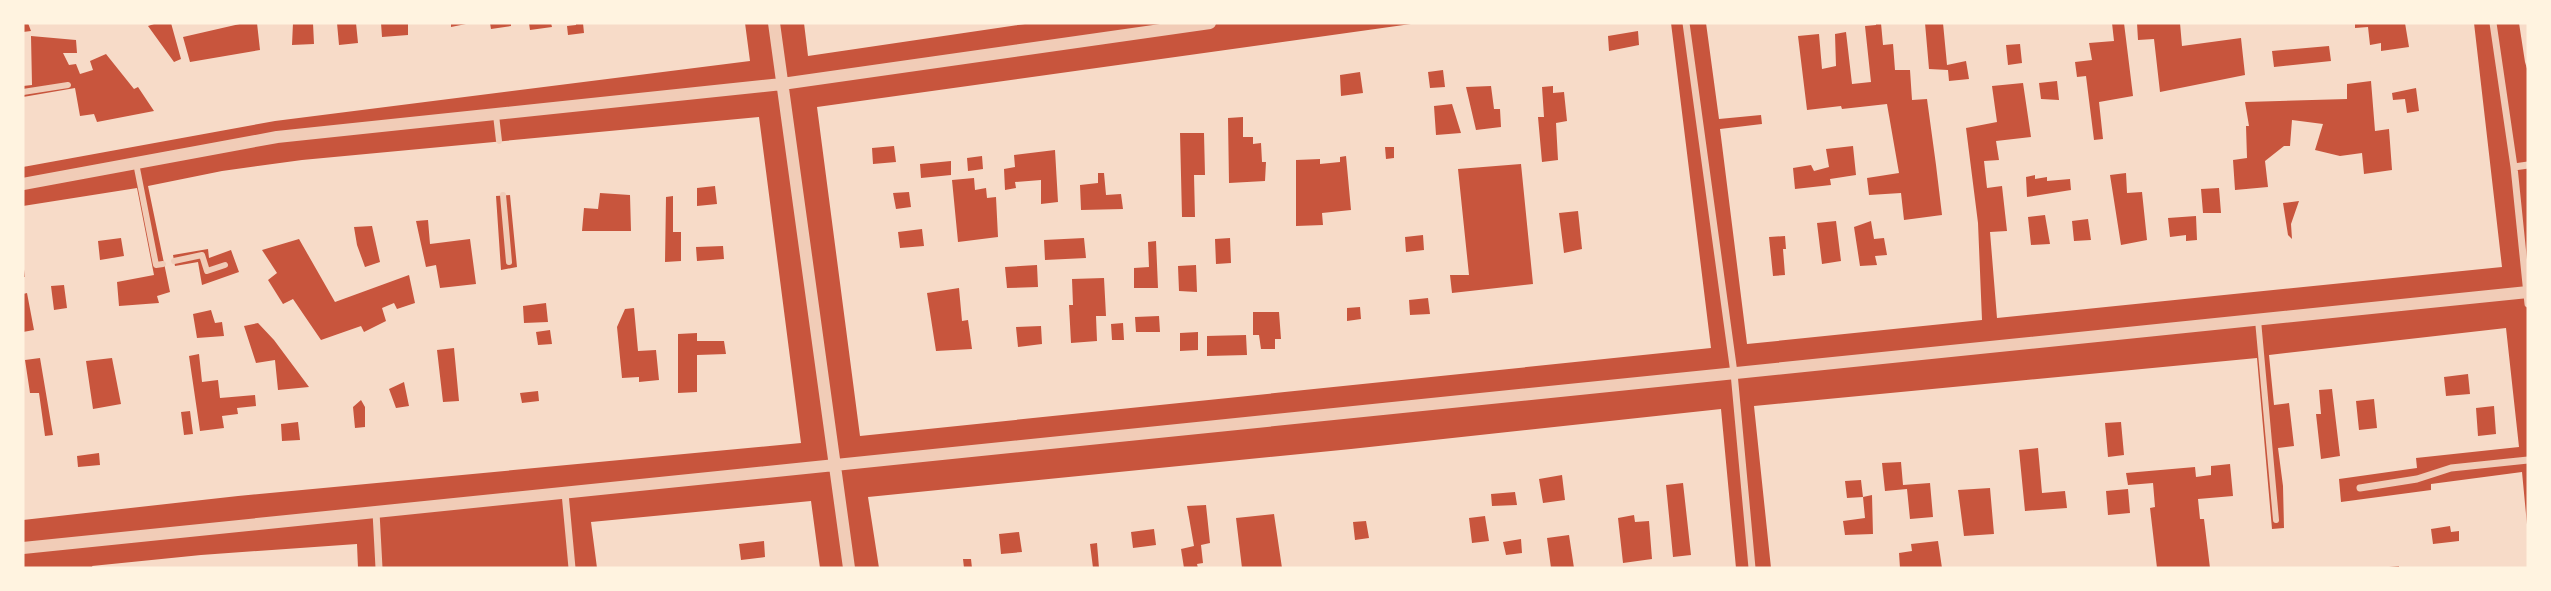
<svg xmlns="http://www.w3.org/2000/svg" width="2551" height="591" font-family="'Roboto Condensed',sans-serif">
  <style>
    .building { fill: #f7dbc8; fill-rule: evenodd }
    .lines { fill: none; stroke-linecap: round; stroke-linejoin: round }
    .pedestrian { stroke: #f1ccb7; stroke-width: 6 }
    .minor { stroke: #f1ccb7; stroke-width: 7 }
    .tertiary { stroke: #f1ccb7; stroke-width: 12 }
  </style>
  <rect width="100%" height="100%" fill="#c8553d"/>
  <path class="building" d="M28,23H157L148,26L174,62L181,59L171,23H244L183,37L190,62L260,50L257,23H293L292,45L314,44L313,23H337L339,45L358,43L356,23H381L382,37L408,35V23H451V27L471,23H490L491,29L511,26V23H529L530,30L552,27L551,23H576V25L567,26L568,35L584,33L583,23H745L750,61L275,121L23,167V97L75,88L80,116L94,114L97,122L154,111L138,87L134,89L106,54L90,61L93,70L80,74L76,64L69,65L63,53H77L76,40L31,36L32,85L23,86V32L31,31Z
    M804,23H1025V24L808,56Z
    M1418,23H1671L1711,348L860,436L817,107ZM1638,31L1639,45L1609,51L1608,36ZM1443,70L1445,87L1430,88L1428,72ZM1360,72L1363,93L1341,96L1340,75ZM1491,86L1494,109H1500L1501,127L1476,130L1466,87ZM1553,86V93L1564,92L1567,121L1556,123L1558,160L1542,162L1538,117H1544L1542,87ZM1452,104L1461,133L1436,135L1434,106ZM1243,117V137H1253V144L1261,143L1262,162H1266L1265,181L1229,183L1228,118ZM1180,133H1204L1205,175H1194L1195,217H1182ZM894,146L896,162L873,164L872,148ZM1385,147H1394V158L1386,159ZM1055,150L1058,202L1041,204V180L1015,182L1016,188L1005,190L1004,169L1015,167L1014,155ZM982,156L983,169L968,171L967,158ZM1346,156L1351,210L1322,213L1323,225L1296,226V160L1320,159V164L1340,162V157ZM951,161V175L921,178L920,164ZM1521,164L1533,284L1452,293L1450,275H1469L1458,169ZM1098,173H1104L1106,195L1121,194L1123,209L1081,210L1080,185L1098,183ZM974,178L975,190L986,188L987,198L996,197L998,237L958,242L952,180ZM909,192L911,207L896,209L893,193ZM1578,211L1582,249L1564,253L1559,213ZM922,229L924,246L900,248L898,232ZM1423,235L1424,250L1406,252L1405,237ZM1084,238L1086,258L1045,260L1044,240ZM1230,238L1231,263L1216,264L1215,239ZM1156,241L1158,288H1134V268L1149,267L1148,242ZM1037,265L1038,287L1007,288L1005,267ZM1196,265L1197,292L1179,291L1178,266ZM1104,278L1106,316H1096L1097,341L1071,343L1069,305H1073L1072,279ZM959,288L962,321L968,320L972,349L936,351L927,293ZM1428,298L1430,314L1410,315L1409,300ZM1360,307L1361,319L1347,321V308ZM1253,312H1279L1281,339H1275V349H1261L1259,335H1253ZM1159,316L1160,332H1136L1135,317ZM1123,323L1124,340H1112L1111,324ZM1041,326L1042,344L1018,347L1016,327ZM1198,332V350L1180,351V333ZM1246,335L1247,355L1207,356V336Z
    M1706,23H1876V25L1865,26L1871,82L1852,84L1846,32L1835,34L1836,66L1822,69L1819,34L1798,36L1807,110L1841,106L1842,109L1887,104L1899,173L1867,178L1869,195L1901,193L1904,220L1942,215L1936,165L1927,99L1912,100L1910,70H1895L1893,44L1883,45L1881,23H1925L1929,69L1948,70L1949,81L1969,79L1966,61L1947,65L1943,23H2112L2114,41L2089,43L2092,60L2075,62L2077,77L2086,76L2094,140L2103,139L2099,102L2133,96L2124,23H2137L2138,40L2154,39L2160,92L2245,75L2241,38L2182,46L2180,23H2355V28L2368,27L2370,45L2381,43V51L2409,47L2405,23H2474L2502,267L1997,318L1990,232L2007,231L2002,186L1987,188L1984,161L1999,160L1996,141L2031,137L2023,83L1992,86L1997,122L1966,128L1978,223L1982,320L1747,344L1720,129L1762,124L1761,115L1719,119ZM2020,44L2022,63L2008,65L2006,45ZM2329,46L2331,61L2274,67L2272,51ZM2057,81L2059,100L2041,99L2039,83ZM2371,81L2375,131L2389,129L2392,170L2364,174L2362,153L2340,156L2315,150L2323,124L2292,120L2290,146H2284L2265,161L2268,187L2235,190L2233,160L2247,158L2246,126H2249L2245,102L2347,99V84ZM2416,88L2419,111L2407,113L2405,99L2393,100L2392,93ZM1853,146L1856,175L1830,179L1831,185L1795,189L1793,168L1811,165L1814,171L1829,167L1826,149ZM2126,173L2127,193L2142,192L2147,240L2121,245L2110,175ZM2035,175V179L2047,177V181L2070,179L2071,190L2027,197L2026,177ZM2219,188L2221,213H2203L2201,189ZM2299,201L2291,224L2292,239L2288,235L2283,203ZM2045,215L2050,244L2031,245L2028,217ZM2196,216L2197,240L2186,241V235L2170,237L2168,218ZM2088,219L2091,240L2074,241L2072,221ZM1836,221L1841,261L1822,264L1817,223ZM1871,221L1874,239L1884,238L1887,255L1875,256L1877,265L1860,266L1854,227ZM1785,236L1786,249H1783L1785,275L1773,276L1769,237Z
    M2519,23H2528V72L2525,62Z
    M759,117L801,443L238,496L23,520V332L34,330L27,293L23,294V277H25L23,262V206L137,188L154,275L117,282L119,306L159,303L157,296L170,292L148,186L222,171L302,160ZM715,186L717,204L697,206V188ZM600,193L630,195L631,231H582L584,208L598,209ZM510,195L517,267L501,270L496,196ZM673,196V232H681V261L665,262L666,197ZM428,220L430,244L470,239L476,284L440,288L436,265L426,267L416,221ZM372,226L380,262L365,267L357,245L354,227ZM121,238L124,256L100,260L98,241ZM299,239L335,302L409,275L415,303L397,309L394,303L382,308L386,321L364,332L361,326L321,340L293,299L283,304L268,280L277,273L262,250ZM723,246L724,259L697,261L696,247ZM208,249L209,258L231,250L239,272L202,285L198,262L175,266L173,255ZM64,285L67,308L54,310L51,286ZM546,303L548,322L524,323L523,306ZM634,308L638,351L656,350L659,380L639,382V377L622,378L617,327L625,309ZM211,310L215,323L222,322L224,336L197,338L193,314ZM258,323L274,340L309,387L278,390L275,360L256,363L244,326ZM550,330L552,344L538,345L536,332ZM697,333V341H724L726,354L697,355V392L678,393V334ZM454,348L459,401L443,402L437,350ZM199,354L202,382L218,380L220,398L255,395L256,406L237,408L238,414L222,416L224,428L200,431L189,356ZM40,358L53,435L45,436L39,393H30L25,360ZM112,358L121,404L93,409L86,361ZM404,382L409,406L396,408L389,389ZM538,391L539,401L522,403L520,393ZM361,400L365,407V427L355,428L353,407ZM190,411L193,434L184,435L181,412ZM298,422L300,440L282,441L281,424ZM99,453L100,465L78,467L77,456Z
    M2506,328L2519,447L2416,458L2417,468L2339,479L2341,502L2431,490V484L2522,472L2528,535V568H2399V566L2379,568H2210L2204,519H2200L2198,499L2233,496L2230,464L2211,466V475L2196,477L2195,467L2126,473L2128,485L2153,483L2155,507L2150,508L2157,568H1942L1938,541L1911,544L1912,551L1899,553L1900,568H1771L1754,406L2257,358L2272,529L2284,528L2283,486L2278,448L2294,446L2289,403L2274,405L2269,355ZM2468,374L2470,394L2446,396L2444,377ZM2332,389L2340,456L2321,459L2316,414H2321L2319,390ZM2374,399L2377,428L2359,430L2356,401ZM2494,406L2496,434L2478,436L2476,408ZM2121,422L2124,455L2108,457L2105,423ZM2038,448L2042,493L2065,491L2067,508L2025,511L2019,450ZM1901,462L1903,485L1930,483L1933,517L1910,519L1907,489L1885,491L1882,463ZM1861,480L1863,497L1847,498L1845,481ZM1990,488L1994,534L1964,536L1958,490ZM2128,489L2130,513L2108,515L2106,491ZM1872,495L1873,534L1845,535L1843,521L1865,518L1863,497ZM2450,526L2451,532L2459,531V541L2433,544L2431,529Z
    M1721,409L1736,568H1574L1569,535L1547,538L1551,568H1282L1274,514L1236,518L1242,568H1198L1197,564L1203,563L1201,545L1210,543L1206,505L1187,506L1194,546L1181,549L1184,568H1099L1097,543L1090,544L1093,568H972L971,559H963L964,568H879L868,497L1351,449ZM1562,475L1565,500L1543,503L1539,479ZM1683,483L1691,555L1673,557L1666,485ZM1515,492L1517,505L1492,506L1491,494ZM1634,515L1635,522L1649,521L1652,559L1623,563L1618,518ZM1485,516L1489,541L1472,543L1469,518ZM1366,521L1369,538L1355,540L1353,522ZM1154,529L1156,545L1133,548L1131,532ZM1019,532L1022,552L1001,554L999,534ZM1521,539L1522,553L1506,555L1503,542Z
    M811,501L820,568H597L591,522ZM764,541L765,557L741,560L739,544Z
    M357,544L358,568H93L92,566L201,555Z"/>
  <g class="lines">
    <path class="pedestrian" d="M23,92L68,85
      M496,115L499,141
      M136,163L156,265L163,264
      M503,195L509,262
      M174,261L202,255L207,271L225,265
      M2258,320L2276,520"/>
    <path class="minor" d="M1686,23L1734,373L1752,568
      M2493,23L2514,167L2528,304
      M2514,167L2528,165
      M2360,488L2417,479L2451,468L2528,460
      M565,493L572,568
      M376,512L379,568"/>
    <path class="tertiary" d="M774,23L849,568
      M23,184L277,137L782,84L1210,23
      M23,548L2528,292"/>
  </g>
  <rect width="2551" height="591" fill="none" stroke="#fff3e0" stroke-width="49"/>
</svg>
